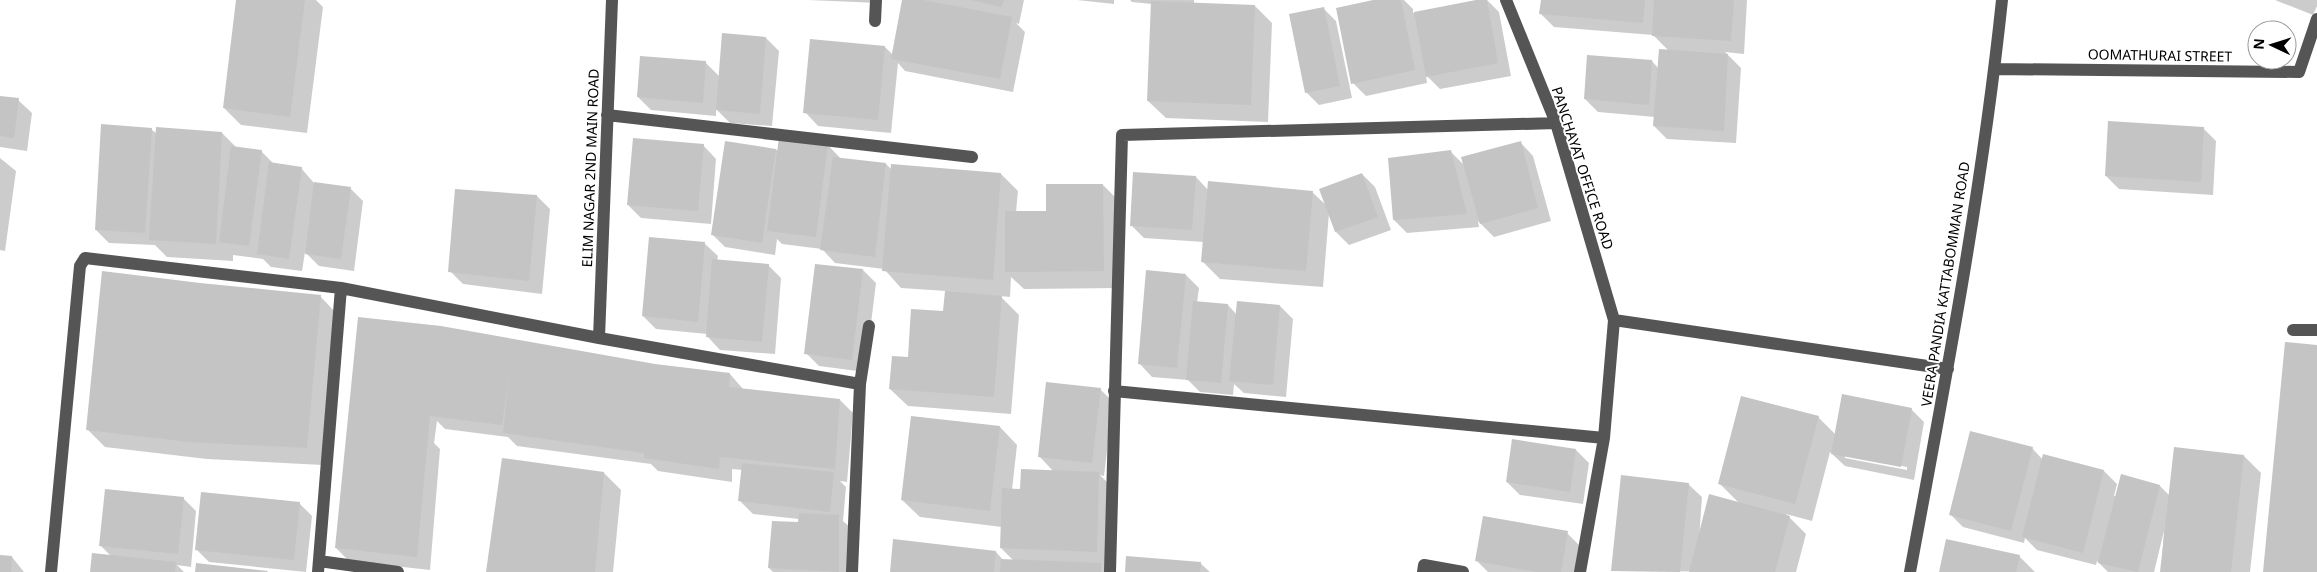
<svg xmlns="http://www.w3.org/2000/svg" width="2317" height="572" font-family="'Noto Sans',sans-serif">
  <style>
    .shadow { fill: #0003; fill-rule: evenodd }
    .building { fill: #c4c4c4 }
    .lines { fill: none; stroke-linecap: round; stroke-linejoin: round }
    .minor { stroke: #555; stroke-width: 12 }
    .labels { text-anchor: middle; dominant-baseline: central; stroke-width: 4; stroke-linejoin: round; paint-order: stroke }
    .street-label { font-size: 14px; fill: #000; stroke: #fff }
  </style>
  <rect width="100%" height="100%" fill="#fff"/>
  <path class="shadow" d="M238,0H316L323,7L307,133L241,125L224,108Z
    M808,0H879V3Z
    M903,0H1024L1019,24L1016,23L1025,32L1013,92L905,71L898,63L891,133L818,126L805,112L885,47L893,55Z
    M1077,0H1114V4Z
    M1130,0H1194V4L1255,6L1272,23L1268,122L1166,118L1148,101L1152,4L1132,2Z
    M1375,0H1404L1413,9V13L1487,0L1499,12L1511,76L1440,89L1426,75L1427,83L1366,96L1353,83Z
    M1542,0H1747L1744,54L1725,52L1741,68L1736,143L1667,139L1654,126L1655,117L1598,112L1585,99L1589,56L1652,61L1658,68L1669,51L1653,35L1554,27L1541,14Z
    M2275,0H2317V6L2313,15Z
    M1323,8L1336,21L1352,98L1319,105L1306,92Z
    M766,38L779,51L772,126L730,123L716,109V116L651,110L638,97L641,57L706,63L720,77Z
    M0,97L18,100L32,113L27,151L0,147Z
    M2203,128L2216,141L2213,195L2119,189L2106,176Z
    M151,129L157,134L222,133L236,147L261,151L275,165L301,168L314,183L350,188L363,201L354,271L319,266L305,252L302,271L271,267L263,259L233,255V261L167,257L155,245L109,243L96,230Z
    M726,142L778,150L828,145L841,159L886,164L892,170L1001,174L1018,191L1016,212H1047L1103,185L1120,202V288L1024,289L1011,277L1010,297L1000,296L1019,315L1011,414L908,406L890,389L945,313L946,291L901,288L884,269L835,263L822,249L782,244L777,239L775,255L725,247L712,234Z
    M1520,142L1533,156L1551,221L1494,237L1478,221L1479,227L1407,233L1394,220L1451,152L1465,166Z
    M703,145L716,159L711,224L641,218L628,205Z
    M0,158L16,171L5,251L0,250Z
    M1362,174L1375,187L1391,230L1349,245L1336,232L1329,213L1323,287L1220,279L1203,262L1204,242L1144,238L1131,225L1196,177L1209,191L1312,192L1327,206Z
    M537,196L550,209L542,294L463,284L450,271Z
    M704,243L718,256L717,261L768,265L781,278L775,354L720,350L707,336V334L656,329L643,316Z
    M863,270L876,283L865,372L819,366L806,353Z
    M1186,275L1199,288L1197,303L1228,305L1237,315L1280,306L1293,319L1286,397L1244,393L1234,384L1233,395L1200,392L1188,380L1152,377L1139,363Z
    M200,285L320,296L337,314L323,465L207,459L105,447L88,430Z
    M359,318L655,365L730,374L743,389L840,400L853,413L847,482L840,481L846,487L843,521L852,529L851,572H773L769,568L799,523V519L753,514L740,501L743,470L732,469V482L658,471L651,464L517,446L508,437L445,429L437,421L434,443L440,449L430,570L349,561L336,548Z
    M1100,389L1113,402L1104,476L1100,475L1116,491L1108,572H891L996,552L1004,561H1014L1001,548L1002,527L920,517L902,500L1000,427L1017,445L1012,490H1022L1054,472L1039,456Z
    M1911,409L1924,422L1914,480L1845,466L1830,452L1812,521L1786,514L1806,534L1796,572L1612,571L1688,484L1702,497L1699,540L1740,504L1719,483L1818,417L1836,435ZM1845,455L1907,467V470L1845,458Z
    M2032,448L2043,460L2104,471L2117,484L2114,496H2116L2160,486L2170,496L2244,456L2261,473L2250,572H2161L2164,531L2154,572H2108L2097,561L2096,565L2037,550L2025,538L2024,543L1963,527L1950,514Z
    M1576,450L1589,463L1583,504L1520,495L1507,482Z
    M604,473L621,490L613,572H488Z
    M183,498L196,511L191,567L177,565L184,572H91L111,556L101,546Z
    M299,503L312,516L306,572L209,562L196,549Z
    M1567,533L1580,546L1576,572H1488L1476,560Z
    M0,556L12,557L24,572H0Z
    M2019,556L2035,572H1940Z
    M1200,563L1210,572H1126Z"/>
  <path class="building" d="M236,0H305L290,117L223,108Z
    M902,0H923L1012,17L1000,79L891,59Z
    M971,0H1004L1002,7Z
    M1373,0H1401L1415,70L1351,84L1336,8Z
    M1476,0H1487L1498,63L1426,77L1414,12Z
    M1541,0H1645L1643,23L1539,14Z
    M1654,0H1734L1731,41L1652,36Z
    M1151,1L1255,5L1251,105L1147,101Z
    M1324,7L1340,86L1305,93L1289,14Z
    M722,33L766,37L760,114L716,110Z
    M810,39L885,46L878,120L803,113Z
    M1659,49L1728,54L1724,131L1653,126Z
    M1587,55L1652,60L1649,105L1584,99Z
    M640,56L706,61L703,103L637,97Z
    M0,96L19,98L14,138L0,136Z
    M2108,121L2204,127L2201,182L2105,176Z
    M101,124L152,128L145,233L95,230Z
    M156,127L222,132L216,244L149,240Z
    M779,137L828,144L816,237L767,231Z
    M633,138L704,144L698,211L627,205Z
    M725,141L776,149L762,243L711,235Z
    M1521,141L1538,208L1480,224L1461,157Z
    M231,146L262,150L249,246L219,242Z
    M1451,150L1467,214L1393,220L1388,158Z
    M833,157L886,163L875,257L820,250Z
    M269,162L302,167L289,259L257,254Z
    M891,164L1001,173L993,280L882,271Z
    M1133,172L1196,176L1192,230L1130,226Z
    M1362,173L1378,217L1335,232L1319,189Z
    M1208,181L1313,191L1306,271L1201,262Z
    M314,182L351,187L341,259L305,254Z
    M1046,184H1103L1104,271L1005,272V211H1046Z
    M455,189L537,195L529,281L448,272Z
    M649,237L705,242L698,322L642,316Z
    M712,259L769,264L762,342L706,337Z
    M815,264L863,269L852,360L804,354Z
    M1146,270L1186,274L1177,368L1138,364Z
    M102,271L200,283L321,295L307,448L189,442L86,430Z
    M945,291L1002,296L994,397L889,389L892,356L908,357L911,309L943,311Z
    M1193,301L1228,304L1221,383L1186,380Z
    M1237,301L1280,305L1273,385L1229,381Z
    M358,317L441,326L655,364L730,373L729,387L840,399L835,469L720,457L719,469L644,458V453L503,433L510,369L502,425L430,416L417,557L335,548Z
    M2285,342L2317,345V572H2263Z
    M1046,382L1101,388L1092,463L1038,457Z
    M1842,394L1912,408L1901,467L1831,454Z
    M1741,396L1819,416L1795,504L1718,484Z
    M911,416L1000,426L990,511L901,500Z
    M1970,431L2033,447L2011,531L1949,515Z
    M1512,439L1576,449L1570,492L1506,482Z
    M2174,447L2244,455L2231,572H2160Z
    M2043,454L2104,470L2083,553L2022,537Z
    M502,458L604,472L595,572H486Z
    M742,463L834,472L830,512L738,501Z
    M1021,469L1099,472L1097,552L1000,548L1002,488L1020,489Z
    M2121,474L2160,485L2138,572L2098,563Z
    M1621,475L1689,483L1680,572L1611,571Z
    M105,489L184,497L178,554L99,546Z
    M201,492L300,502L294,560L195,550Z
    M1709,494L1790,516L1775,572H1689Z
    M799,513L839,515V572L768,568L772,521L798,522Z
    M1483,516L1568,531L1561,572H1537L1475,561Z
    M893,539L996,551L994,572H890Z
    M1946,539L2020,555L2016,572H1939Z
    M92,553L176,562L175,572H90Z
    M0,555L12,556L11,572H0Z
    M1126,556L1201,562L1200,572H1125Z
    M1001,559L1101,563V572H1000Z
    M196,563L268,571L267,572H195Z"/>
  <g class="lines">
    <path class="minor" d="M1506,0L1556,123L1614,320L1604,438L1580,572
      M875,21L876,0
      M1995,69L2299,72L2317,19
      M607,115L972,157
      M1614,320L1948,369
      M2293,330H2317
      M599,338L612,0
      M860,384L869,326
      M1114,391L1604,438
      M319,561L398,572
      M51,572L80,266L85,258L341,288L599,338L860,384L852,572
      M318,572L341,288
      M1110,572L1122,135L1556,123
      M1423,572L1424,565L1463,572
      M1910,572C1945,383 1982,191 2002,0"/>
  </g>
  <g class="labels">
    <g class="street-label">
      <text transform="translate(2160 55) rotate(1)">OOMATHURAI STREET</text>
      <text transform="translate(590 168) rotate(-88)">ELIM NAGAR 2ND MAIN ROAD</text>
      <text transform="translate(1583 168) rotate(72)">PANCHAYAT OFFICE ROAD</text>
      <text transform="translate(1945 284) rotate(-81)">VEERA PANDIA KATTABOMMAN ROAD</text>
    </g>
  </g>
  <g transform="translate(2272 45) rotate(274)"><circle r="24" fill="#ffffff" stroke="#999999"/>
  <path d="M0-4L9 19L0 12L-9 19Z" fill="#000000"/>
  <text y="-8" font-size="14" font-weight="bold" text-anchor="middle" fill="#000000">N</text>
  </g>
</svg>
